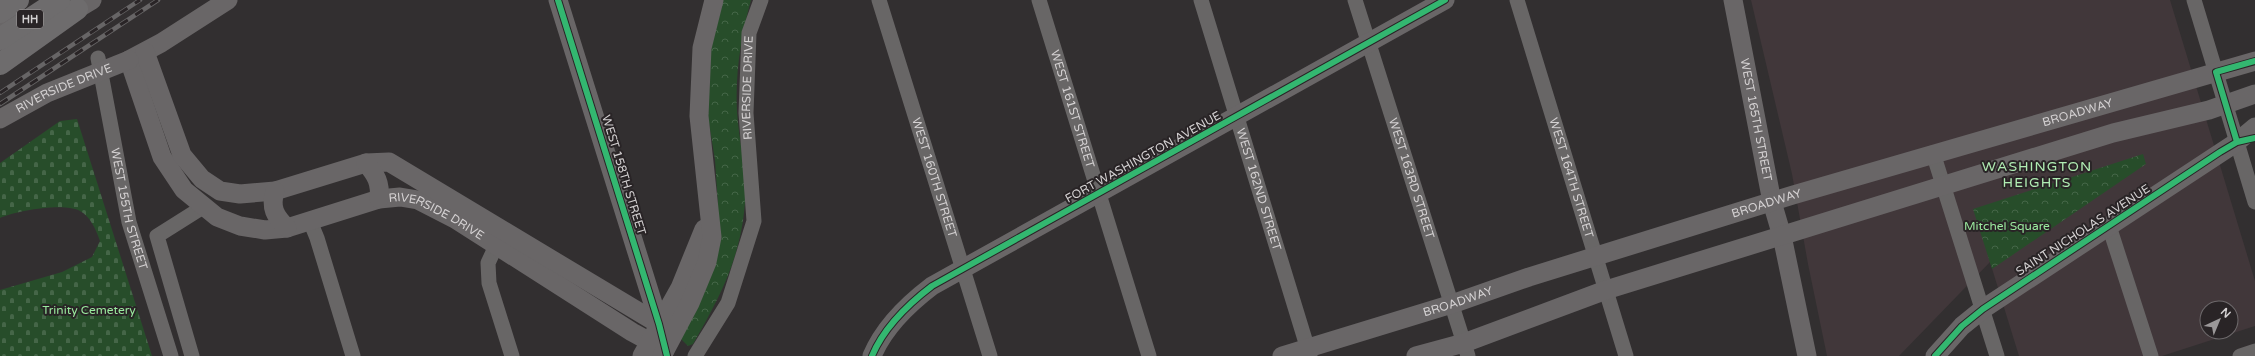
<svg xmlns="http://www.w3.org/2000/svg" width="2255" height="356" font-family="'Varela Round',sans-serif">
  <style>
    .built { fill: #41373a; fill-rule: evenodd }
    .cemetery { fill: url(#cemetery-stones) }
    .park { fill: url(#park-crowns) }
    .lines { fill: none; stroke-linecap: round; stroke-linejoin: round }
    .minor { stroke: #686666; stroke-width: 15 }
    .major { stroke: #696667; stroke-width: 19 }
    .highway { stroke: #6e6c6d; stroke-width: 22 }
    .rail-casing { stroke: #676566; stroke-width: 4.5 }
    .rail { stroke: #292426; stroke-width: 3; stroke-dasharray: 9; stroke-linecap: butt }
    .major-bridge { stroke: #696667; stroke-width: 19 }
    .highway-bridge { stroke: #6e6c6d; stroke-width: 22 }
    .cycleway-casing { stroke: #292426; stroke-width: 8 }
    .cycleway { stroke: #33b770; stroke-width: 6 }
    .labels { text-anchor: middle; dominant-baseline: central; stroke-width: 4; stroke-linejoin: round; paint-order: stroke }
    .shield { fill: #292426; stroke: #a19d9e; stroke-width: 1 }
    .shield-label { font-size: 11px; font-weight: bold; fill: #d4d1d2 }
    .street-label { font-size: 12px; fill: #d4d1d2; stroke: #292426 }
    .park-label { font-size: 12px; fill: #9beb9f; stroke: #292426 }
    .quarter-label { font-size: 14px; letter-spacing: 1px; fill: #b0edb3; stroke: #292426 }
  </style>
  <defs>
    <pattern id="cemetery-stones" width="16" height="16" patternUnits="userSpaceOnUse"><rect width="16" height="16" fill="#274d2a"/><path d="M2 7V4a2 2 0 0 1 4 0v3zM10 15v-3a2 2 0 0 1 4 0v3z" fill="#456648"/></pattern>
    <pattern id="park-crowns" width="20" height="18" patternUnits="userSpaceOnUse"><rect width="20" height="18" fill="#274d2a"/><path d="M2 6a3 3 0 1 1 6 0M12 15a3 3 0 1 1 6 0" fill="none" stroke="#456648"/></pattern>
  </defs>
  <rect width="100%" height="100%" fill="#322f30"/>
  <path class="built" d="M1751,0H2170L2255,281V326L2162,356H2019L1990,262L1899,356H1827L1808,264L1792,174ZM2207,308H2231V332H2207Z"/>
  <path class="cemetery" d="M77,119L152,356H0V290L62,272L92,257L100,241C96,230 91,217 80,211C65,202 15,211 0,218V163L60,121Z"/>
  <path class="park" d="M721,0H751C741,36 735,74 737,111C739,142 747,172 745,202C741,258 720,297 693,344L688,346L681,339L718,206L715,160L708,117L711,47Z
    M2143,154L2146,164L1992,269L1973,209Z"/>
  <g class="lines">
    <g class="minor">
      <path id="s1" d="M879,0L990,356"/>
      <path id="s2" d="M1039,0L1149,356"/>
      <path id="s3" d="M1201,0L1310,356"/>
      <path id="s4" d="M1355,0L1468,356"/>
      <path id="s5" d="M1517,0L1626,356"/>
      <path d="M2194,0L2255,202"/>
      <path id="s6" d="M98,58L129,222L171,356"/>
      <path d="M1933,153L1997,356"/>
      <path d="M310,221L317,238L353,356"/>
      <path d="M2109,226L2151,356"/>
      <path d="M501,235L488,263L489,283L512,356"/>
      <path d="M192,356L157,236L203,207"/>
      <path id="s7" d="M695,356L728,303L754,221L746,113L749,33L761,0"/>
      <path d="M2240,356L2255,351"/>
    </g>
    <g class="major">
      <path id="s8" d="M228,0L161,43L129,60L162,157L184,190L217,217L240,226L265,230L287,228L379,199L400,197L418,200L455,219L632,332L665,350"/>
      <path d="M558,0L661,329"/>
      <path id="s9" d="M1733,0L1772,202L1782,236L1807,356"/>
      <path d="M62,13L77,9L92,0"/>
      <path d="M0,23L30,18"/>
      <path d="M145,52L182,155L202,179L220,191L240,194L275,191L366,163L389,162L659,324"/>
      <path d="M366,163C376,175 381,183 379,199"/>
      <path d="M275,191C270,208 275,216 287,228"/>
      <path d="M642,356L680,288L704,229"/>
      <path d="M662,356L690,303L707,262L712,237L699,116L702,48L714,0"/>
      <path d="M872,356C884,327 907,305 932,286L1445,0"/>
      <path id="s10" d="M1282,356L1452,304L1529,277L1793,195L2255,61"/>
      <path d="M1416,356L1464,343L1606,290L2113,133L2209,110L2255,94"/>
      <path d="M1935,356L1962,326L1983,309L2237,142L2255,127"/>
    </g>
    <path class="highway" d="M0,12L18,0
      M0,64L77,9"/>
    <g class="rail-casing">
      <path id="rail" d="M0,93L140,0
        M0,104L158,0"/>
    </g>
    <use href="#rail" class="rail"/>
    <path class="major-bridge" id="s11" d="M0,119L47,93L129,60"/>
    <path class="highway-bridge" d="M0,39L59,0"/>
    <g class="cycleway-casing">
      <path id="cycleway" d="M558,0L659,324L667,356
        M2237,142L2216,72L2255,61
        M872,356C884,327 907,305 932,286L1445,0
        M1935,356L1962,326L1983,309L2220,152L2237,142L2255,138"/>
    </g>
    <use href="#cycleway" class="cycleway"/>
  </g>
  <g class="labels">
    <rect class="shield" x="17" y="10" width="26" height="18" rx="3"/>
    <g class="shield-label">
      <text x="30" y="19">HH</text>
    </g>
    <g class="street-label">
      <text stroke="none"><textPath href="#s7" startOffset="282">RIVERSIDE DRIVE</textPath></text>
      <text stroke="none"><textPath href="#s11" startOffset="71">RIVERSIDE DRIVE</textPath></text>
      <text stroke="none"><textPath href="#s2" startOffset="114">WEST 161ST STREET</textPath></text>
      <text stroke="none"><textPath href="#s10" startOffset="832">BROADWAY</textPath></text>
      <text stroke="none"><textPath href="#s9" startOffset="122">WEST 165TH STREET</textPath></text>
      <text transform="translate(1143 157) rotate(-29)">FORT WASHINGTON AVENUE</text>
      <text transform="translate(624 175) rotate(73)">WEST 158TH STREET</text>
      <text stroke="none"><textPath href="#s1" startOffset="186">WEST 160TH STREET</textPath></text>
      <text stroke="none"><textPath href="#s4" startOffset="187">WEST 163RD STREET</textPath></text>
      <text stroke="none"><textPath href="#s5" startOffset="186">WEST 164TH STREET</textPath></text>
      <text stroke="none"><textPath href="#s3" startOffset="198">WEST 162ND STREET</textPath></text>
      <text stroke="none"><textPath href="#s10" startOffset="508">BROADWAY</textPath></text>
      <text stroke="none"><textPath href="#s6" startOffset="154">WEST 155TH STREET</textPath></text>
      <text stroke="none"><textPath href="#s8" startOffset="531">RIVERSIDE DRIVE</textPath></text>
      <text transform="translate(2083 230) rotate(-33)">SAINT NICHOLAS AVENUE</text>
      <text stroke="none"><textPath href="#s10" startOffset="184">BROADWAY</textPath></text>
    </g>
    <g class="park-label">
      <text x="2007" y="226">Mitchel Square</text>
      <text x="89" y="310">Trinity Cemetery</text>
    </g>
    <g class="quarter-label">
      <text x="2037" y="166">WASHINGTON<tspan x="2037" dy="16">HEIGHTS</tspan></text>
    </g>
  </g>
  <g transform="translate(2219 320) rotate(44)"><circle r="19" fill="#292426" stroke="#6d696b"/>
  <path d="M0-3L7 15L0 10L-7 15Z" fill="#9b9899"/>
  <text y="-6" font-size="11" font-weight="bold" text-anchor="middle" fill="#d4d1d2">N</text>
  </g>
</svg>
